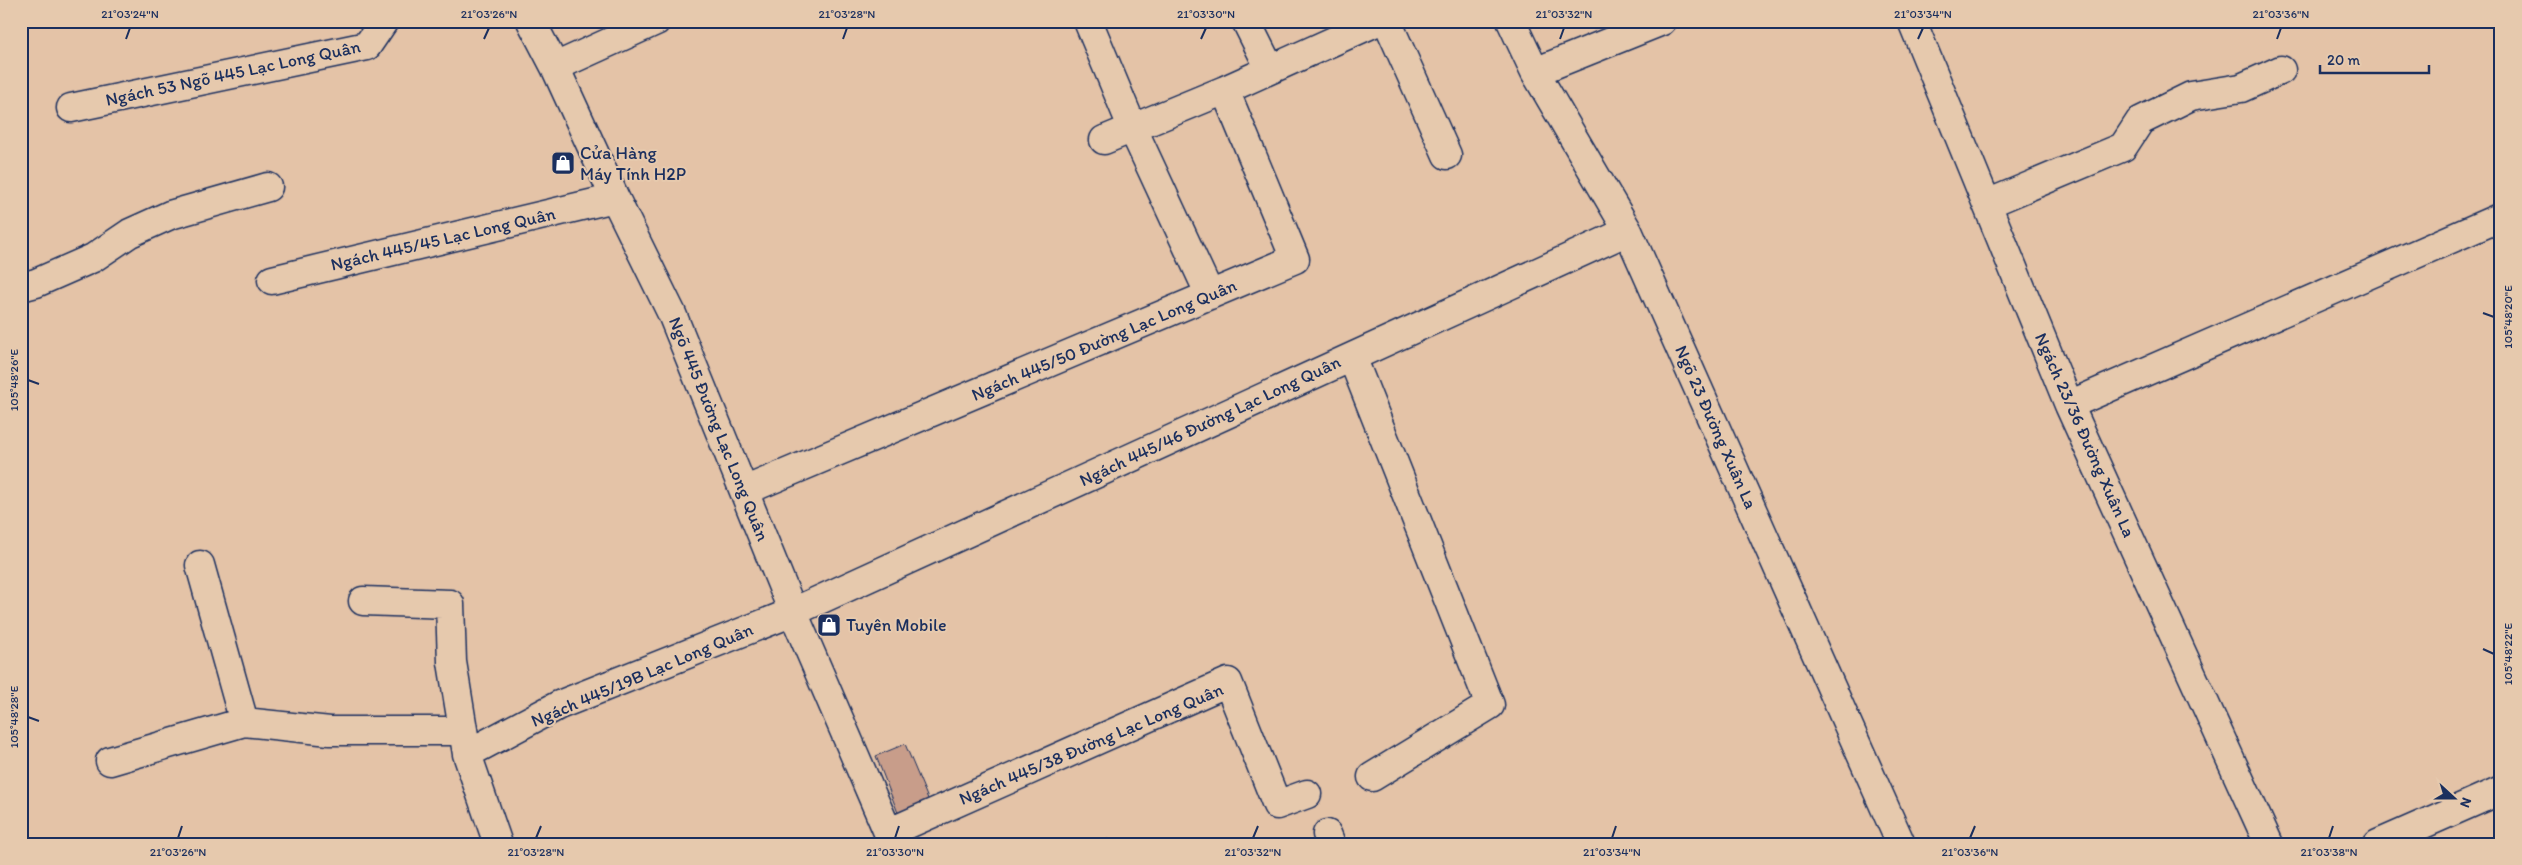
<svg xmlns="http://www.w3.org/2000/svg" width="2522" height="865" font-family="Itim,sans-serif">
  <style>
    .building { fill: #c89d8a; stroke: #1b2f5e }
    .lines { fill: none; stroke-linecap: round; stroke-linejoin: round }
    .minor-casing { stroke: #1b2f5e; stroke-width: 31 }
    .minor { stroke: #e6c9ad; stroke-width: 28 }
    .ticks { fill: none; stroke: #1b2f5e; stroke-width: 2 }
    .labels { text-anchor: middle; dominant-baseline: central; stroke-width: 4; stroke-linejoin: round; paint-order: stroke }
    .street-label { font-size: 18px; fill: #1b2f5e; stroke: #e6c9ad }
    .poi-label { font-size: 18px; fill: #1b2f5e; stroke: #e6c9ad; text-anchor: start }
    .neatline { fill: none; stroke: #1b2f5e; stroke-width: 2 }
    .ticks-label { font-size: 12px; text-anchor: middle; fill: #1b2f5e }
  </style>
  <rect width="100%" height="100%" fill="#e4c3a7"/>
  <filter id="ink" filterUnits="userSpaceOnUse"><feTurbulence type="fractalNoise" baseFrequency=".02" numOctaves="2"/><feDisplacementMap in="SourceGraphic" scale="10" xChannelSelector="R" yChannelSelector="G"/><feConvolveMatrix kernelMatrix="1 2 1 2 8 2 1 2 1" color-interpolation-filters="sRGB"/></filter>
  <g filter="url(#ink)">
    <path class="building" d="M905,744L931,806L900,818L876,756Z
      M1108,839L1110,844H1097Z"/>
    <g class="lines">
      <g class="minor-casing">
        <path id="minor" d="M531,21L555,67L615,198L672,314L793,612L893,844
          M1088,21L1133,129L1210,295
          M1246,21L1270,69
          M1387,21L1447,155
          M1511,21L1535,72L1628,231L1901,844
          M1912,21L2069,405L2269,844
          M555,67L656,21
          M1535,72L1662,21
          M71,108L367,46L384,21
          M1104,140L1225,90L1378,21
          M1987,204L2123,147L2140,121L2191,96L2241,88L2281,70
          M272,280L615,198
          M21,287L36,283L93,258L130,233L170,215L268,187
          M1352,357L1490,705L1372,777
          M2069,405L2501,217
          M744,491L1295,259L1225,90
          M200,565L244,722
          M363,601L450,604L452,662L467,754L498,844
          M467,754L559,705L793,612L1628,231
          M110,761L244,722L330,731H463
          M888,833L1228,682L1277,805L1307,794
          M1327,834L1331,844
          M2378,844L2501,790"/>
      </g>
      <use href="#minor" class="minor"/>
    </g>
  </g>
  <path class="ticks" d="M126,39L130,28M484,39L489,28M843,39L847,28M1201,39L1206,28M1560,39L1564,28M1918,39L1923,28M2277,39L2281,28M2483,313L2494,317M28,380L39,384M2483,649L2494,654M28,717L39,721M178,838L182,826M536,838L541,826M895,838L899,826M1253,838L1258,826M1612,838L1616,826M1970,838L1975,826M2329,838L2333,826"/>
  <defs>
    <g id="shop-square" transform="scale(1.25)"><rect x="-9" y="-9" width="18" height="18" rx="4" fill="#1b2f5e" stroke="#e6c9ad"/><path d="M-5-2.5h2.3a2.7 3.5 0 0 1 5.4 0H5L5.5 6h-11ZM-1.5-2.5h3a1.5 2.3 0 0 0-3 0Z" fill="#fff"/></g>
  </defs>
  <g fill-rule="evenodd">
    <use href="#shop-square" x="563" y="163"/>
    <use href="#shop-square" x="829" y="625"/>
  </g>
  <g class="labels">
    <g class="street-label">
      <text transform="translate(233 73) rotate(-12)">Ngách 53 Ngõ 445 Lạc Long Quân</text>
      <text transform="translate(443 239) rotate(-13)">Ngách 445/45 Lạc Long Quân</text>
      <text transform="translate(1104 340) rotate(-23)">Ngách 445/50 Đường Lạc Long Quân</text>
      <text transform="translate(1210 421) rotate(-25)">Ngách 445/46 Đường Lạc Long Quân</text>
      <text transform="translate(1716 427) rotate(66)">Ngõ 23 Đường Xuân La</text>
      <text transform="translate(719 429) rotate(68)">Ngõ 445 Đường Lạc Long Quân</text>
      <text transform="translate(2085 435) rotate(66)">Ngách 23/36 Đường Xuân La</text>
      <text transform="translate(642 675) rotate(-23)">Ngách 445/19B Lạc Long Quân</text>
      <text transform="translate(1091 744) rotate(-23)">Ngách 445/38 Đường Lạc Long Quân</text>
    </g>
    <g class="poi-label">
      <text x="580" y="153">Cửa Hàng<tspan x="580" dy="21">Máy Tính H2P</tspan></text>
      <text x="846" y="625">Tuyên Mobile</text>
    </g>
  </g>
  <rect width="2522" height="865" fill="none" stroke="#e6c9ad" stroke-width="55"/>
  <g transform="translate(2454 798) rotate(111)" stroke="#e6c9ad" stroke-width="4" paint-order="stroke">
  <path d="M0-4L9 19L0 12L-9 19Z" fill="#1b2f5e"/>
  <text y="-8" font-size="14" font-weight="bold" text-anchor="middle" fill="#1b2f5e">N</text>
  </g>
  <path d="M2320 65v8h109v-8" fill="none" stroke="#1b2f5e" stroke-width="2.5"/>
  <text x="2327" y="65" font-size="15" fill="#1b2f5e" stroke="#e6c9ad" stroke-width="4" paint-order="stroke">20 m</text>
  <rect x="28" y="28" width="2466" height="810" class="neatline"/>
  <g class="ticks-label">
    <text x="130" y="18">21°03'24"N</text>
    <text x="489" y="18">21°03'26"N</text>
    <text x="847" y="18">21°03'28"N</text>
    <text x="1206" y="18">21°03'30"N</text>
    <text x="1564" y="18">21°03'32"N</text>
    <text x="1923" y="18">21°03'34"N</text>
    <text x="2281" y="18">21°03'36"N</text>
    <text transform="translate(2508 317) rotate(-90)" y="4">105°48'20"E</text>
    <text transform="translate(14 380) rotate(-90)" y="4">105°48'26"E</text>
    <text transform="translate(2508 654) rotate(-90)" y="4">105°48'22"E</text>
    <text transform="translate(14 717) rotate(-90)" y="4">105°48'28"E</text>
    <text x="178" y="856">21°03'26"N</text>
    <text x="536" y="856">21°03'28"N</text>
    <text x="895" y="856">21°03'30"N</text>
    <text x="1253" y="856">21°03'32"N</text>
    <text x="1612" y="856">21°03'34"N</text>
    <text x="1970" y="856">21°03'36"N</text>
    <text x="2329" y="856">21°03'38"N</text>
  </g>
</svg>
